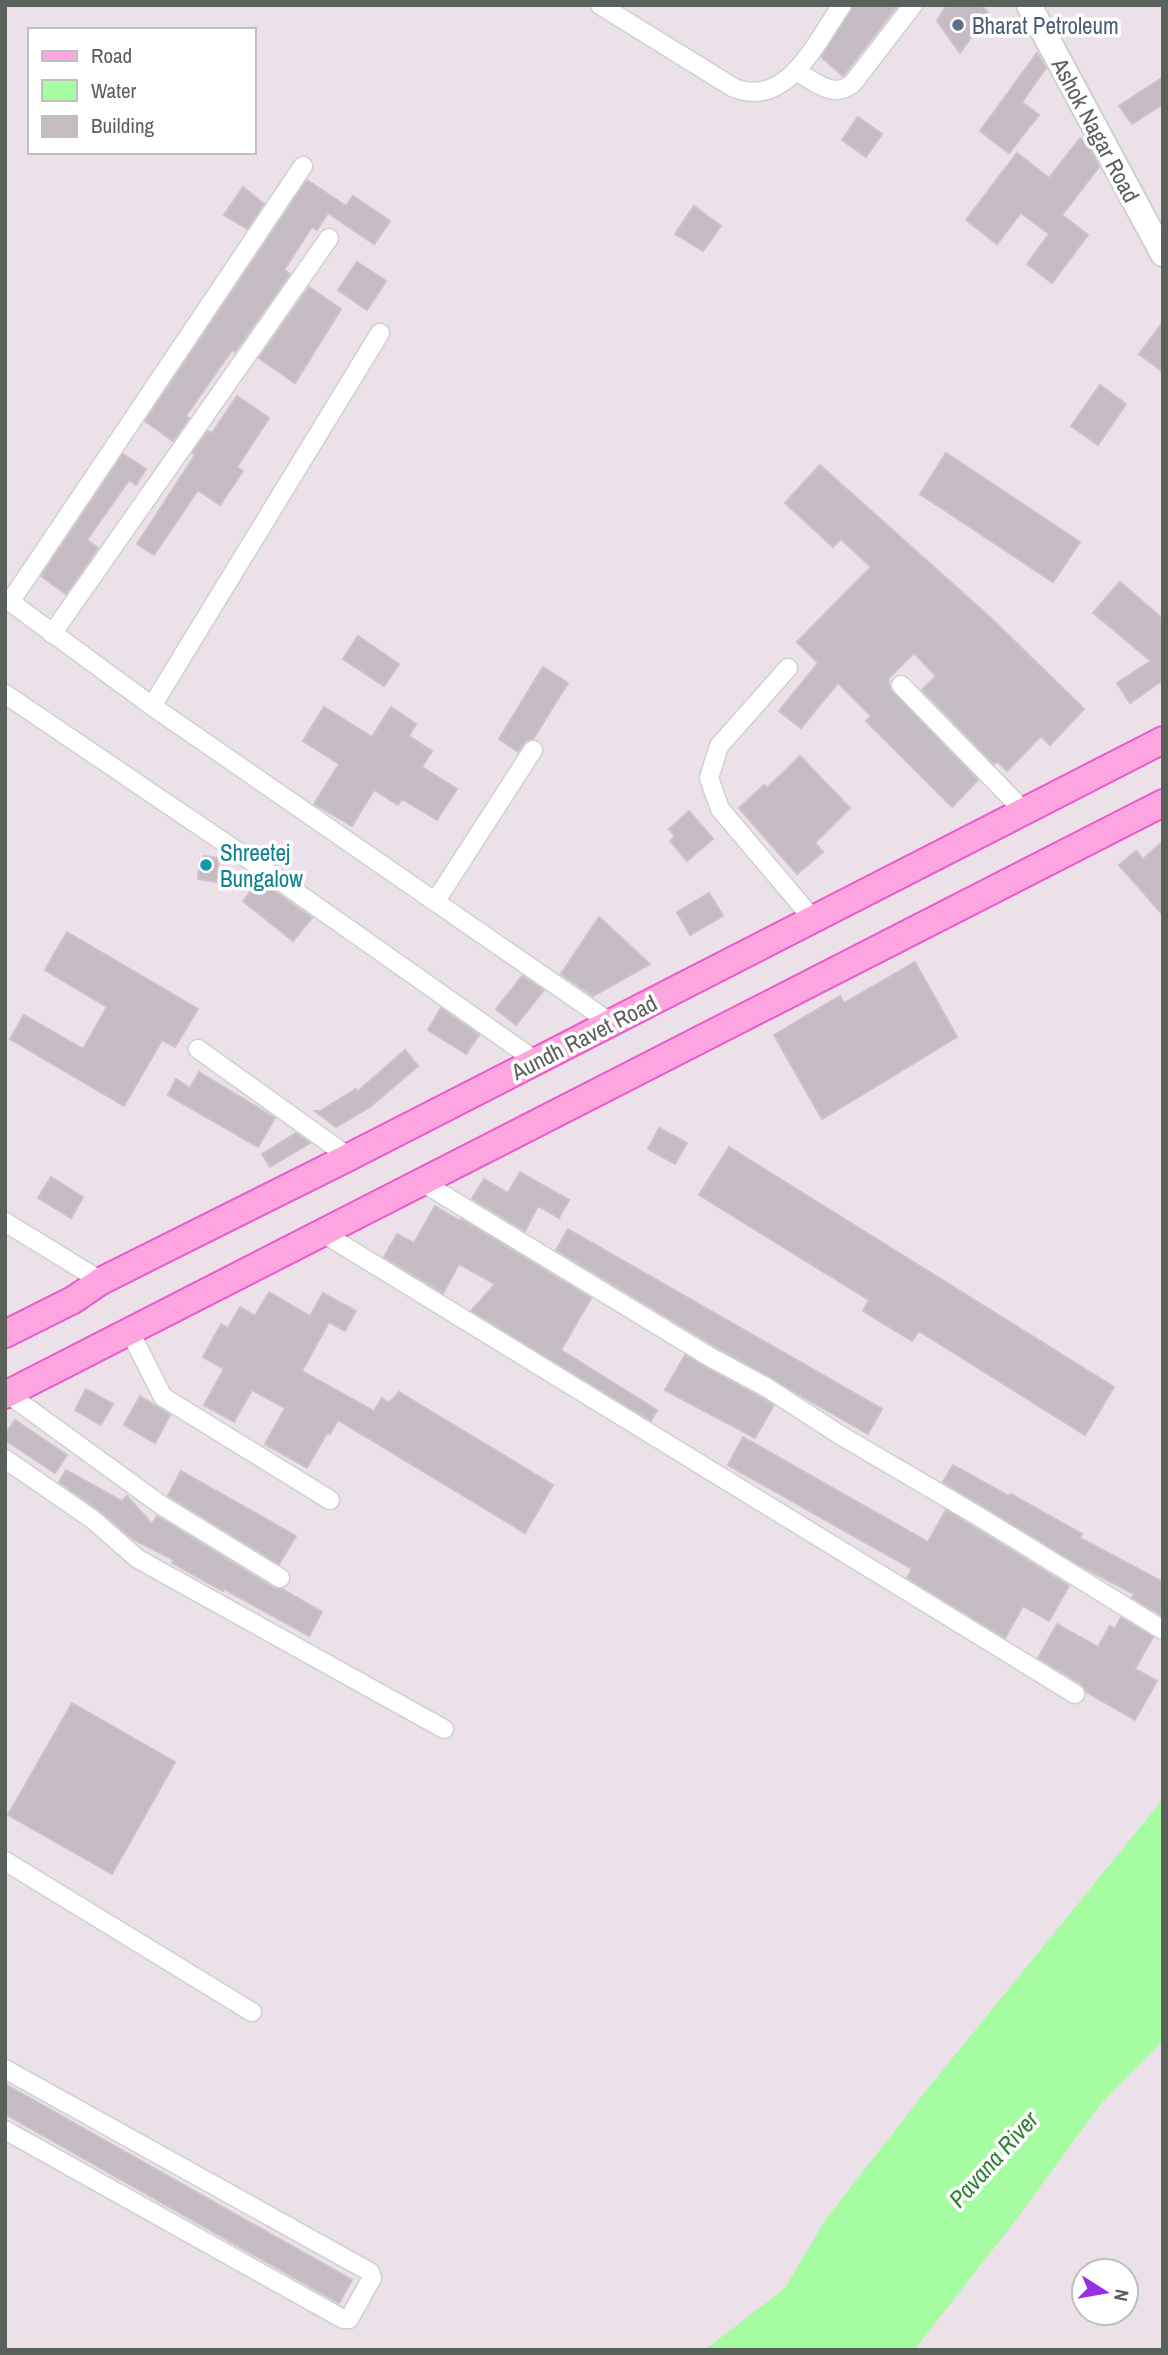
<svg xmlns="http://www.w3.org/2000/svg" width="1168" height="2355" font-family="'Archivo Narrow',sans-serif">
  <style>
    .water { fill: #a6fca0 }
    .building { fill: #c5bbc2; stroke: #d0bfcd; stroke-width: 2 }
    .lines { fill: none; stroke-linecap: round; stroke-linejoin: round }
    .street-casing { stroke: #ccd3cd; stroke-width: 21 }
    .secondary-casing { stroke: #cbd4cc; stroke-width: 28 }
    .primary-casing { stroke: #ed58cc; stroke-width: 30 }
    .street { stroke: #fff; stroke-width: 18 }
    .secondary { stroke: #fff; stroke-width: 24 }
    .primary { stroke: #fda5df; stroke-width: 26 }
    .service-dot { fill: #5c6f8a; stroke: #fff; stroke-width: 2.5 }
    .culture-dot { fill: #0f9aa8; stroke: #fff; stroke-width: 2.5 }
    .labels { text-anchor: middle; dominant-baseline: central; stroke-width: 7; stroke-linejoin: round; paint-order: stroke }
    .service-label { font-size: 23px; fill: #4e5e75; stroke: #fff; text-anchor: start }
    .street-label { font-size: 23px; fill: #59615a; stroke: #fff }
    .culture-label { font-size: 23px; fill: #0d838f; stroke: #fff; text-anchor: start }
    .water-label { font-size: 24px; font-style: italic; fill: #328233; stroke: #fff }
  </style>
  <rect width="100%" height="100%" fill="#ece0e9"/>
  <path class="water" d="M1163,1799V2041L1101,2104L1012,2225L914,2350H705L785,2288L826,2219L929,2087Z"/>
  <path class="building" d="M853,5H898L843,76L821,57Z
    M947,5H982L988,13L960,53L937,21Z
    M1037,53L1046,68L1022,102L1039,115L1009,153L980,131Z
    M1163,77V104L1132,124L1119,106Z
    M858,117L882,134L866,157L842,140Z
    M1080,138L1087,143L1099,167L1062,215L1088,235L1052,283L1027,264L1049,234L1021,213L997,244L966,220L1017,153L1049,178Z
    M307,180L346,206L353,196L390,221L374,244L328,213L317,230L312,227L284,270L290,274L240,345L235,352L232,350L186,416L189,418L173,441L145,421Z
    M243,187L264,204L247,229L224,215Z
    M694,206L721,226L703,251L675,234Z
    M357,262L386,281L367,310L338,290Z
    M309,287L341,309L295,383L259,358Z
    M1163,322V372L1139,354Z
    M1100,385L1126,404L1098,445L1071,426Z
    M237,396L269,418L237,467L243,471L220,505L198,490L154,555L137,544L195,455L192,453L208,431L212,433Z
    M946,453L1080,542L1053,582L920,494Z
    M123,454L146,469L136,485L129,480L87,540L98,548L66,594L41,576Z
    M820,465L993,620L1084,709L1050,745L1041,736L1007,771L997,761L994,764L922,690L936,676L914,653L888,679L890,688L978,780L952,807L866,721L871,716L838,683L801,728L779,711L818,663L797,642L871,567L841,539L833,547L785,503Z
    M1120,582L1163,619V680L1130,703L1117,683L1151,661L1093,613Z
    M358,636L399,664L384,686L343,659Z
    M543,667L568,683L533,739L527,740L518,752L499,739Z
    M324,707L372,737L391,707L416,724L409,736L432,751L422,767L457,789L437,820L402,799L398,805L374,790L352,826L314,804L339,764L303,741Z
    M800,756L850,808L815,843L823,852L797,874L739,808L764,785L767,788Z
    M689,811L713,839L687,861L670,841L675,836L669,829Z
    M1163,841V915L1119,865L1136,851L1143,859Z
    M204,856L219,858L216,882L198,879L200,860H203Z
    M266,885L312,918L293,941L243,901L255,886L261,891Z
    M709,893L723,916L690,935L677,912Z
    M599,917L650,964L593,996L561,974Z
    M67,932L198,1009L175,1047L162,1040L124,1106L10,1039L24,1015L83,1049L107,1007L45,970Z
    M915,962L957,1037L822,1119L774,1035L840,996L844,1003Z
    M522,976L544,990L516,1025L496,1009Z
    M441,1008L479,1035L466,1054L428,1030Z
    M405,1050L418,1066L370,1107L336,1127L315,1111H320L356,1089L357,1092Z
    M199,1072L275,1118L258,1147L168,1095L176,1079L190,1088Z
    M659,1128L687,1143L675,1164L648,1149Z
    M296,1133L310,1143L270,1167L262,1154Z
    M729,1147L1114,1387L1085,1435L919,1331L912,1341L863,1311L869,1300L699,1195Z
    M520,1172L569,1200L559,1218L538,1206L525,1231L472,1199L484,1179L508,1193Z
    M51,1177L83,1197L71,1218L38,1198Z
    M435,1206L460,1221L461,1219L591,1298L561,1350L657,1410L651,1421L471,1311L495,1284L459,1264L443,1293L384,1257L397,1234L414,1243Z
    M568,1229L882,1409L868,1434L716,1347L556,1250Z
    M269,1292L310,1316L323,1293L356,1311L345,1331L329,1322L302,1371L374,1411L382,1398L389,1403L399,1392L553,1485L525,1533L338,1420L330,1434L327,1433L307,1468L265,1444L285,1408L252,1390L234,1422L204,1405L224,1369L203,1357L221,1324L228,1328L240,1307L255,1316Z
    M685,1355L774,1405L755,1438L665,1390Z
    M86,1389L113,1404L101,1425L75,1410Z
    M140,1396L170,1415L155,1443L124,1425Z
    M15,1420L67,1455L55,1473L5,1440V1434Z
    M743,1437L928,1542L946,1510L1069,1586L1049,1621L1023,1606L1005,1638L907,1578L912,1569L728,1465Z
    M953,1465L1009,1496L1011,1494L1082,1534L1080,1538L1163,1582V1616L1132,1598L1134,1594L1080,1566L943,1482Z
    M66,1470L122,1501L127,1496L152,1524L157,1516L274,1588L282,1589L322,1612L309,1636L224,1589L223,1591L172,1563L174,1560L134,1540L99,1510L59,1482Z
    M181,1471L296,1536L279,1564L168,1496Z
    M1121,1617L1153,1637L1135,1669L1157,1681L1135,1720L1086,1692L1081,1684L1038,1658L1057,1624L1098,1647L1110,1626L1115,1629Z
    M72,1703L175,1762L112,1874L8,1815Z
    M5,2084L352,2280L339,2303L5,2114Z"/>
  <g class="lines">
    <g class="street-casing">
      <path id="street" d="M600,5L734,88C787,109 816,42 842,5
        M796,71C815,82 834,100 853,83L913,5
        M5,598L152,706L611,1023
        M10,602L303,166
        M52,634L329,238
        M788,668L719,746L709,778L720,809L813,919
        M901,685L1024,811
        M5,694L259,866L536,1061
        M152,706L380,333
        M435,902L533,750
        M198,1049L349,1157
        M422,1182L710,1357L766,1387L840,1435L978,1516L1163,1630
        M5,1222L101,1281
        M323,1233L1075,1694
        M130,1332L163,1397L330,1500
        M8,1394L161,1505L280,1578
        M5,1459L92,1519L138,1559L444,1729
        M5,1861L252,2012
        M5,2069L370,2272L372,2278L349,2319H343L5,2130"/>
    </g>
    <g class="secondary-casing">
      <path id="secondary" d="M1029,5L1163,254"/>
    </g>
    <g class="primary-casing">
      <path id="primary" d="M5,1334L73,1300L101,1281L349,1157L1163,740
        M5,1395L1163,803"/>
    </g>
    <use href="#street" class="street"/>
    <use href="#secondary" class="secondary"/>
    <use href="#primary" class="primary"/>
  </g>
  <circle class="service-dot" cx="958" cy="25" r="7"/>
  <circle class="culture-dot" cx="206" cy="865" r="7"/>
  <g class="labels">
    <g class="service-label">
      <text x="972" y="25">Bharat Petroleum</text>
    </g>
    <g class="street-label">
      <text transform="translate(1096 130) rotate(62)">Ashok Nagar Road</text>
      <text transform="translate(584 1037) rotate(-27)">Aundh Ravet Road</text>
    </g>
    <g class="culture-label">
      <text x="220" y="852">Shreetej<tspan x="220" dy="26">Bungalow</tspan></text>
    </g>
    <g class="water-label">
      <text transform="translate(993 2159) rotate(-48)">Pavana River</text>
    </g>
  </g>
  <rect width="1168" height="2355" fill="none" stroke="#59615a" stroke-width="14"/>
  <rect x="28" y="28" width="228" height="126" fill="#ffffff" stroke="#bdc0bd" stroke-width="2"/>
  <rect x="42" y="51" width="35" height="10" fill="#fda5df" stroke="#bdc0bd" stroke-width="2"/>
  <text x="91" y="63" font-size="21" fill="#59615a">Road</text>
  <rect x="42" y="80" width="35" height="21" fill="#a6fca0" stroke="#bdc0bd" stroke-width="2"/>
  <text x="91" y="98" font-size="21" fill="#59615a">Water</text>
  <rect x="42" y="116" width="35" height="21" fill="#c5bbc2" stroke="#bdc0bd" stroke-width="2"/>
  <text x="91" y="133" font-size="21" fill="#59615a">Building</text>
  <g transform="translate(1105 2292) rotate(101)"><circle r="33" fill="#ffffff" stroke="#bdc0bd" stroke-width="2"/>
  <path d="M0-5L12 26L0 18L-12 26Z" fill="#982fe4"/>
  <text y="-10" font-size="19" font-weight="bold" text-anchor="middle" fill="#59615a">N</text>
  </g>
</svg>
